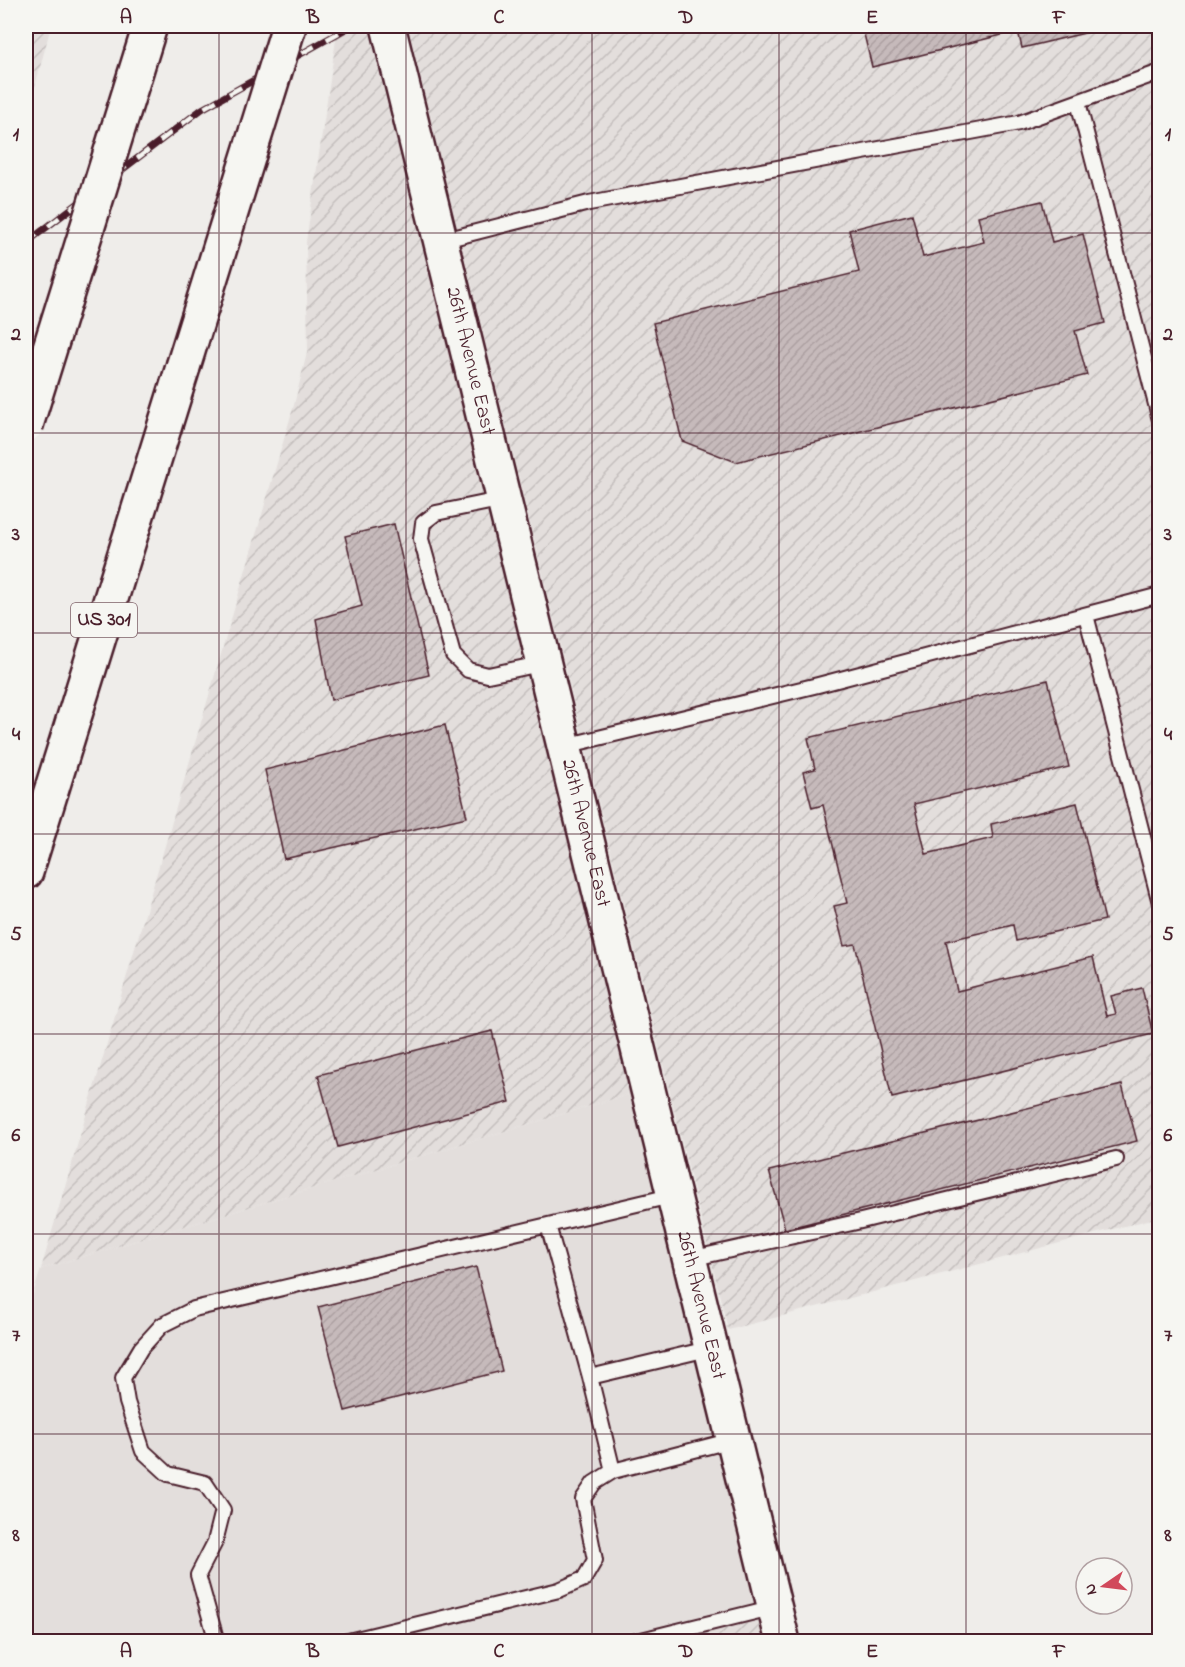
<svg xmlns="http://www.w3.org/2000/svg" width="1185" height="1667" font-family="'Indie Flower',sans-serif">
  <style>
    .built { fill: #e3dedc }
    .industrial { fill: url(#industrial-furrows) }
    .building { fill: url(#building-hatch); stroke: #4a1f2b; stroke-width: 1.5 }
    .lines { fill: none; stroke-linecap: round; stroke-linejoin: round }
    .lane-casing { stroke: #4a1f2b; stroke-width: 18 }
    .secondary-casing { stroke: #4a1f2b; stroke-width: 38 }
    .primary-casing { stroke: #4a1f2b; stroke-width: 38 }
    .lane { stroke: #f6f6f2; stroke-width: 14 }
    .secondary { stroke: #f6f6f2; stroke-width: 33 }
    .primary { stroke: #f6f6f2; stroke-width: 33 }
    .rail-casing { stroke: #4a1f2b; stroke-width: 7 }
    .rail { stroke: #f6f6f2; stroke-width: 4.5; stroke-dasharray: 14; stroke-linecap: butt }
    .primary-bridge-casing { stroke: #4a1f2b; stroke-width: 38; stroke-linecap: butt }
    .primary-bridge { stroke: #f6f6f2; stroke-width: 33 }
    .grid { fill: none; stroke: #4a1f2b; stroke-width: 1.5; stroke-opacity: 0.55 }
    .labels { text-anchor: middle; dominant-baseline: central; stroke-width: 4.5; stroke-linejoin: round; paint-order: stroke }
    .shield { fill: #f6f6f2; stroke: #7e6067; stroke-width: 1.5 }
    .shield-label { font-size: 20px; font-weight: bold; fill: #4a1f2b }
    .street-label { font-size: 21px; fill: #4a1f2b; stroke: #f6f6f2 }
    .neatline { fill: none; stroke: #4a1f2b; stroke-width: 2 }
    .grid-label { font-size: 20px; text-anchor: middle; font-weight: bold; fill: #4a1f2b }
  </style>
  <defs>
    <pattern id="industrial-furrows" width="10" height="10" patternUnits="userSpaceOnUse" patternTransform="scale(1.5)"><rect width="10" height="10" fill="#e3dedc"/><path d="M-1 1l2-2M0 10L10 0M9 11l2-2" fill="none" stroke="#c4bebd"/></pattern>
    <pattern id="building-hatch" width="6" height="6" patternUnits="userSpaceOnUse" patternTransform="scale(1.5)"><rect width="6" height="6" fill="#c6babb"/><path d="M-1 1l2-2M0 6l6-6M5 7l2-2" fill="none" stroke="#ac9fa1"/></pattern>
  </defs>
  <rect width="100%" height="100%" fill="#efedea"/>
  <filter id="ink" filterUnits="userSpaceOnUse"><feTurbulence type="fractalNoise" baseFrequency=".0167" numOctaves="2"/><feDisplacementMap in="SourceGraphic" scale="12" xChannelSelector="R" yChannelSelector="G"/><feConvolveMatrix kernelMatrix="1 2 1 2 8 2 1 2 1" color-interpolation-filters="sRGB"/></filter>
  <g filter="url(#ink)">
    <path class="built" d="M630,1094L755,1603L593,1642H26V1316L41,1269Z"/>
    <path class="industrial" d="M26,26H51L26,120Z
      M338,26H368L630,1094L41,1269L294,405L308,349L306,242Z
      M408,26H1159V1217L728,1330Z
      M755,1603L764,1641L593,1642Z"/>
    <path class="building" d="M862,26H1114L1022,48L1018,31L872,67Z
      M1042,201L1052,242L1083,234L1105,323L1075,331L1087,375L736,462L682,441L653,323L859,272L849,230L912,214L923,257L984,242L978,216Z
      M394,524L429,675L331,700L316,619L362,606L345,536Z
      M1048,680L1069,767L914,804L926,854L993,838L991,824L1077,803L1105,920L1016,941L1013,925L946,941L957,991L1093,957L1107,1016L1116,1014L1111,996L1142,988L1153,1034L892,1098L855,944L844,946L834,906L847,903L823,805L812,808L803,772L815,769L808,738Z
      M445,725L467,817L284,859L265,770Z
      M492,1031L510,1102L338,1147L318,1075Z
      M1122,1085L1137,1141L785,1229L769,1171Z
      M476,1267L502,1371L345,1411L318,1307Z"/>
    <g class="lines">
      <g class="lane-casing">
        <path id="lane" d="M1078,102L1160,420
          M441,241L589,203L1019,123L1160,72
          M504,499L436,513L423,523L421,539L453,655L468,670L488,675L545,663
          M1086,615L1160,903
          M565,746L818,685L1160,595
          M675,1195L548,1225L590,1377L712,1348
          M690,1259L861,1221L1116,1159
          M590,1377L613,1471
          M217,1642L198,1575L215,1542L223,1510L205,1483L168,1474L143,1451L127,1402L123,1378L141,1348L162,1325L194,1309L548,1225
          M344,1642L559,1590L584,1579L595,1560L583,1499L594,1483L613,1471L733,1440
          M633,1642L775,1607"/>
      </g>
      <g class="secondary-casing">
        <g id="secondary">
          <path id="s1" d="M388,26L783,1642"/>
        </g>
      </g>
      <g class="primary-casing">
        <path id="primary" d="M26,872L183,367"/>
      </g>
      <use href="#lane" class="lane"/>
      <use href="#secondary" class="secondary"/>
      <use href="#primary" class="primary"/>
      <g class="rail-casing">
        <path id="rail" d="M26,243L202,109L351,26"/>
      </g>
      <use href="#rail" class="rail"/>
      <g class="primary-bridge-casing">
        <path id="primary-bridge" d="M183,367L289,26
          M26,425L150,26"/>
      </g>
      <use href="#primary-bridge" class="primary-bridge"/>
    </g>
  </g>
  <path class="grid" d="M219,26V1642M406,26V1642M592,26V1642M779,26V1642M966,26V1642M26,233H1160M26,433H1160M26,633H1160M26,834H1160M26,1034H1160M26,1234H1160M26,1434H1160"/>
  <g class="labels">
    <rect class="shield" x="71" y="603" width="66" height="34" rx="4.5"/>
    <g class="shield-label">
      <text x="104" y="620">US 301</text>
    </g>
    <g class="street-label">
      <text stroke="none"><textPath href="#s1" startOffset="345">26th Avenue East</textPath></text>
      <text stroke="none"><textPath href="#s1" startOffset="831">26th Avenue East</textPath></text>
      <text stroke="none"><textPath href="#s1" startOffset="1317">26th Avenue East</textPath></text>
    </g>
  </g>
  <rect width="1185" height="1667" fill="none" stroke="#f6f6f2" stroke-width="66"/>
  <g transform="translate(1104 1586) rotate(256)"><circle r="28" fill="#f6f6f2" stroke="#b1a0a2" stroke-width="1.5"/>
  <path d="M0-4.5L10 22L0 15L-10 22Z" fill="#d1495b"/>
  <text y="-9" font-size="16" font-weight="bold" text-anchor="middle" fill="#4a1f2b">N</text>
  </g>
  <rect x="33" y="33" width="1119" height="1601" class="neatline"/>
  <g class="grid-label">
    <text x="126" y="23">A</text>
    <text x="313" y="23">B</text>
    <text x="499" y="23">C</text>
    <text x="686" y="23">D</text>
    <text x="872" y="23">E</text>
    <text x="1059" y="23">F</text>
    <text x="16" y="140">1</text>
    <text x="1168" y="140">1</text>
    <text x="16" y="340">2</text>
    <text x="1168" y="340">2</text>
    <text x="16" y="540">3</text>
    <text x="1168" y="540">3</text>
    <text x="16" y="740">4</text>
    <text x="1168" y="740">4</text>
    <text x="16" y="940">5</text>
    <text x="1168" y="940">5</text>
    <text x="16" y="1141">6</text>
    <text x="1168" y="1141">6</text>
    <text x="16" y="1341">7</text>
    <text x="1168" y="1341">7</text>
    <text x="16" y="1541">8</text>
    <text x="1168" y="1541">8</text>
    <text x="126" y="1657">A</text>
    <text x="313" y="1657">B</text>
    <text x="499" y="1657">C</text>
    <text x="686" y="1657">D</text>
    <text x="872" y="1657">E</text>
    <text x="1059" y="1657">F</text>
  </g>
</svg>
